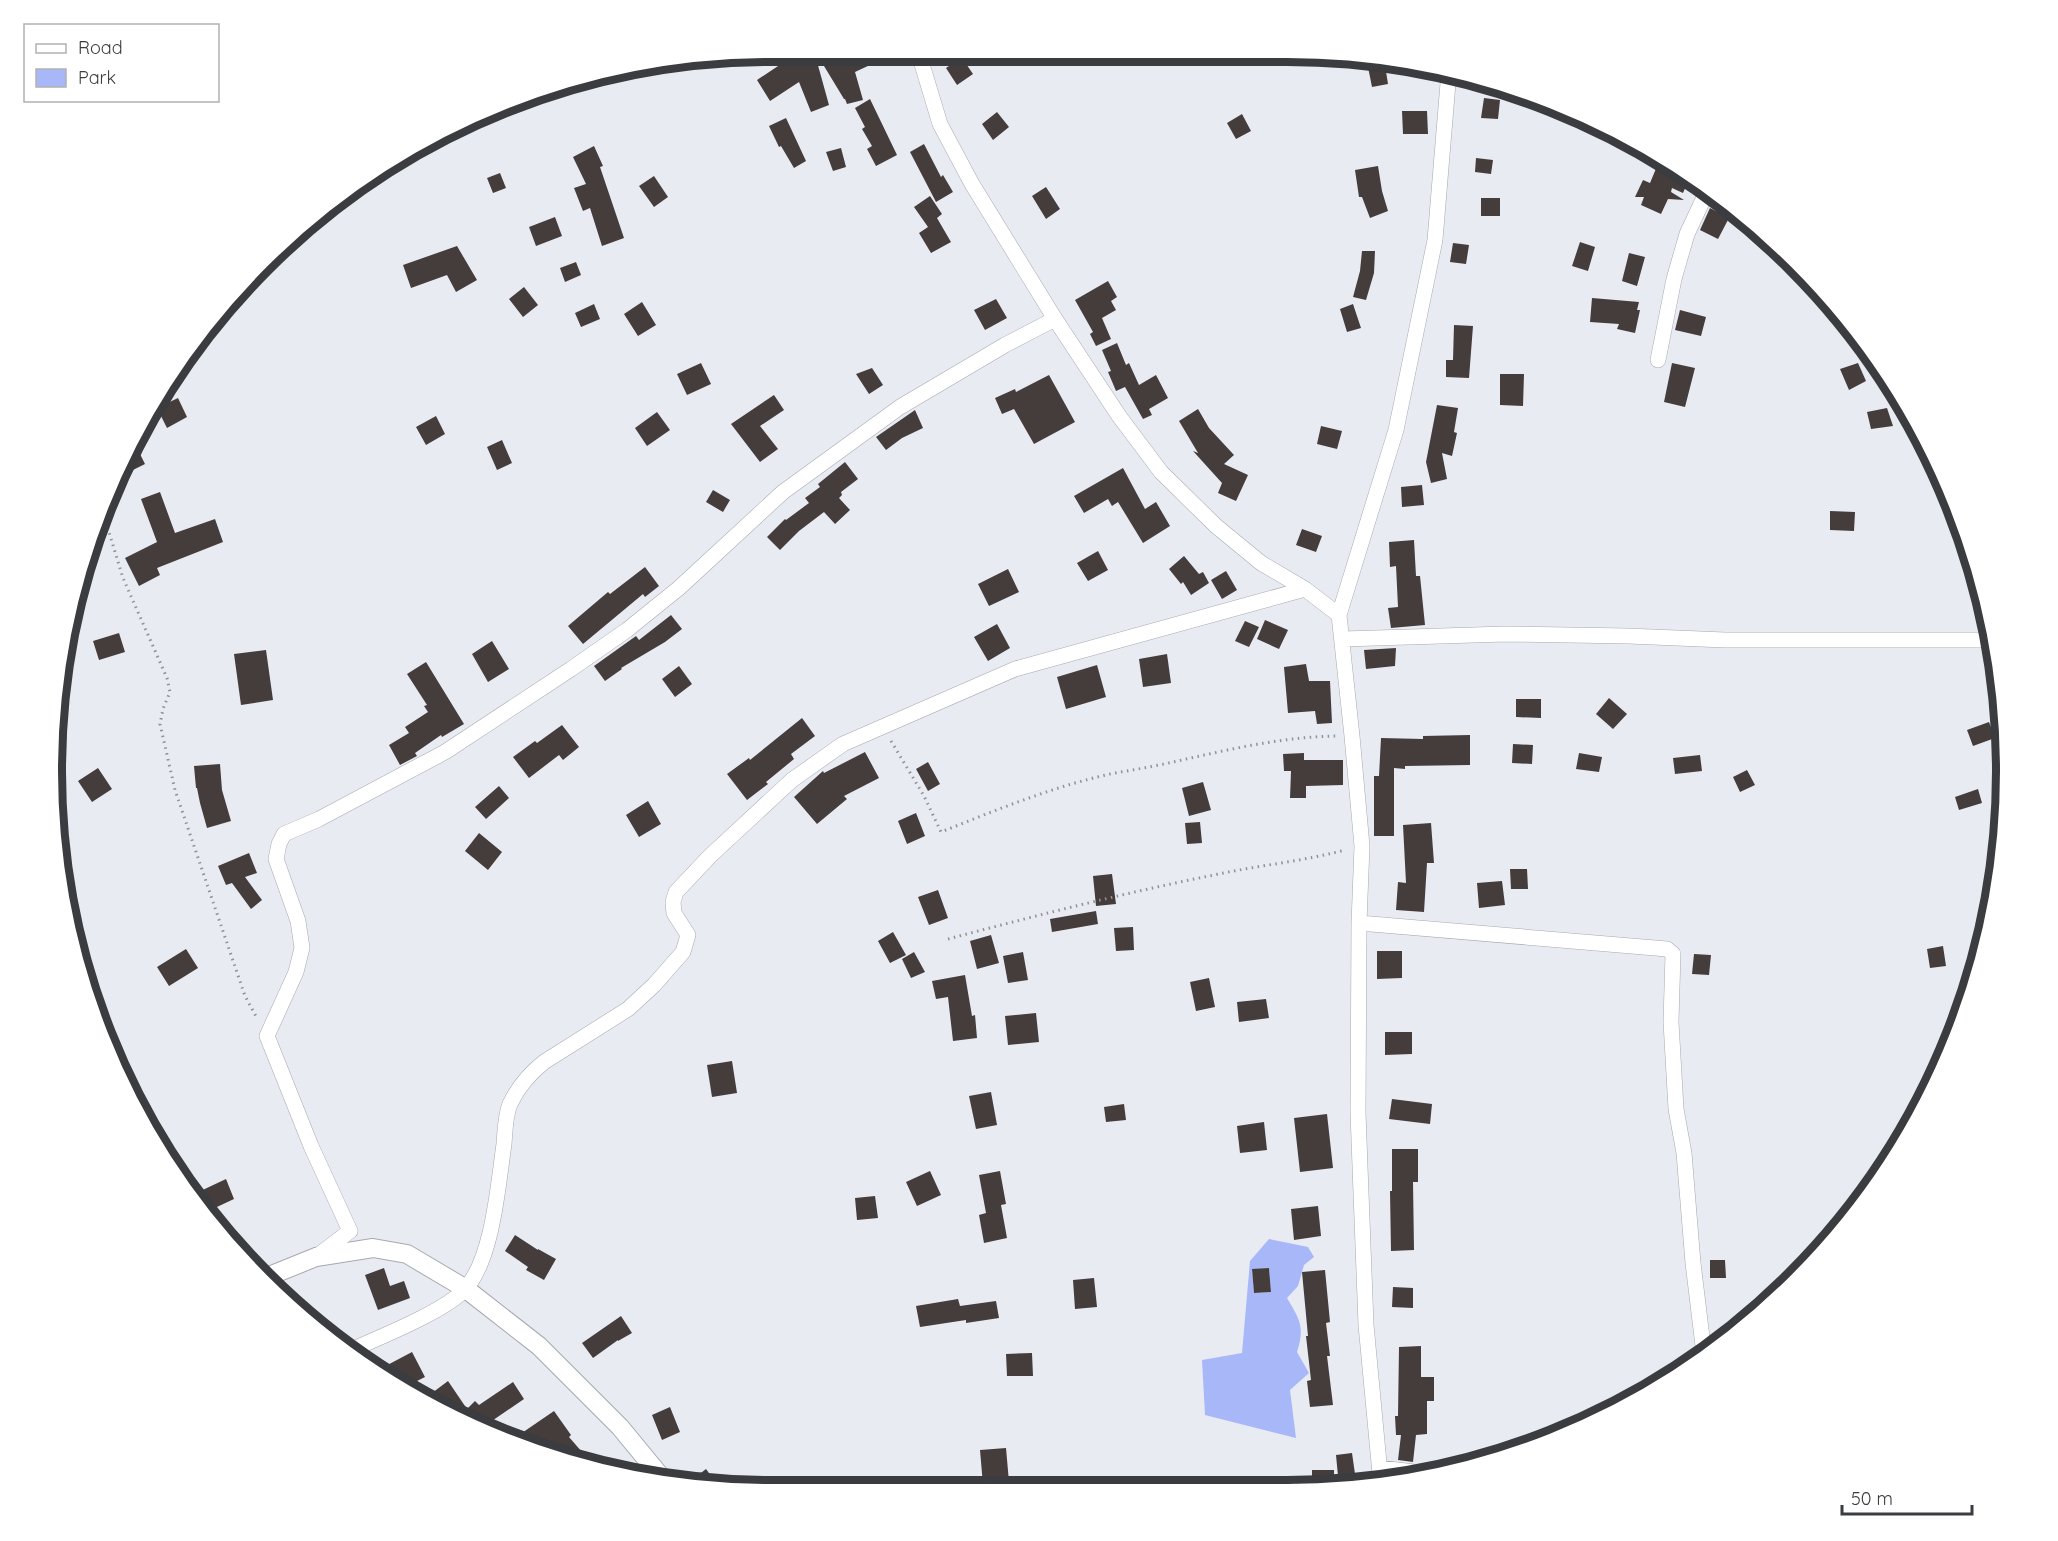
<svg xmlns="http://www.w3.org/2000/svg" width="2058" height="1541" font-family="Quicksand,sans-serif">
  <style>
    .green { fill: #a8b7f8; fill-rule: evenodd }
    .building { fill: #453c3c }
    .lines { fill: none; stroke-linecap: round; stroke-linejoin: round }
    .minor-casing { stroke: #a7a9b1; stroke-width: 16 }
    .tertiary-casing { stroke: #a7a9b1; stroke-width: 20 }
    .path { stroke: #909297; stroke-width: 3; stroke-dasharray: 1.5 4.5; stroke-linecap: butt }
    .minor { stroke: #fff; stroke-width: 15 }
    .tertiary { stroke: #fff; stroke-width: 18 }
    .rim { fill: none; stroke: #3b3c3f; stroke-width: 8 }
  </style>
  <rect width="100%" height="100%" fill="#e9ebf3"/>
  <path class="green" d="M1269,1239L1308,1247L1314,1257L1304,1265L1298,1286L1287,1298C1300,1320 1305,1327 1297,1352L1309,1373L1290,1390L1296,1438L1205,1415L1202,1360L1242,1353L1250,1261ZM1269,1268L1271,1292L1254,1293L1252,1270Z"/>
  <path class="building" d="M799,51H814L829,105L811,112L799,82L770,101L757,80L793,56L792,54Z
    M847,51H900L855,72L863,100L847,104L845,99H844L824,66L848,56Z
    M939,51L958,52L973,74L957,85L946,68L949,66Z
    M1385,65L1388,84L1372,87L1368,67Z
    M1484,98L1500,100L1498,119L1481,118Z
    M870,99L897,155L876,166L867,149L872,146L862,129L865,127L855,108Z
    M1402,111H1427L1428,134H1403Z
    M997,112L1009,127L993,140L982,124Z
    M1242,114L1251,131L1236,139L1227,123Z
    M786,118L806,161L794,168L781,146L779,147L769,126Z
    M924,144L941,177L943,175L953,192L936,202L910,152Z
    M594,146L603,166L600,167L624,238L602,246L590,208L583,211L574,188L586,184L573,157Z
    M841,148L846,167L833,171L826,152Z
    M1476,158L1493,160L1491,174L1475,172Z
    M1660,159L1691,175L1683,193L1672,188L1671,192L1684,200L1668,199L1661,214L1641,205L1644,197H1635L1643,180L1650,183Z
    M1378,166L1382,191L1388,211L1370,218L1362,197H1359L1355,170Z
    M500,173L506,188L493,193L487,178Z
    M654,176L668,197L654,207L639,186Z
    M1046,187L1060,209L1046,219L1032,196Z
    M930,196L942,214L937,218L951,242L931,253L919,233L928,227L914,207Z
    M1481,198H1500V216H1481Z
    M1710,208L1729,218L1718,239L1700,230Z
    M555,217L562,236L536,246L529,227Z
    M1580,242L1595,247L1588,271L1572,266Z
    M1453,243L1469,245L1466,264L1450,262Z
    M457,246L477,280L456,292L447,275L411,288L403,265Z
    M1362,251H1375L1374,273L1366,300L1353,297L1360,271Z
    M1629,253L1645,257L1637,286L1622,281Z
    M576,262L581,275L565,282L560,268Z
    M1108,281L1117,297L1111,301L1116,310L1102,318L1111,339L1096,346L1090,334L1093,332L1075,300Z
    M524,287L538,305L523,317L509,299Z
    M1592,298L1639,302L1637,310H1640L1635,333L1617,329L1619,324L1590,322Z
    M996,299L1007,318L985,330L974,310Z
    M642,302L656,325L638,336L624,314Z
    M594,304L600,319L581,327L575,313Z
    M1353,304L1361,328L1347,332L1340,309Z
    M1680,310L1706,317L1701,336L1675,330Z
    M1454,325L1473,326L1469,378L1446,377V360H1453Z
    M1117,343L1126,365L1129,363L1139,385L1156,375L1168,398L1149,409L1152,415L1143,419L1125,387L1116,391L1108,372L1111,371L1102,350Z
    M701,363L711,384L687,395L677,374Z
    M1672,363L1695,368L1685,407L1664,402Z
    M1858,363L1866,381L1849,390L1840,369Z
    M872,368L883,385L869,394L856,374Z
    M1500,374H1524L1523,406L1500,405Z
    M1049,375L1075,422L1034,444L1014,409L1002,414L995,398L1015,389L1016,392Z
    M774,395L784,410L760,426L778,449L760,462L731,424Z
    M178,398L187,417L167,428L157,408Z
    M1437,405L1458,408L1454,432L1457,433L1452,456L1442,453L1447,479L1431,483L1426,462Z
    M1887,408L1893,426L1871,429L1867,412Z
    M1198,409L1209,428L1234,455L1224,464L1248,475L1236,501L1218,493L1222,483L1193,451L1198,453L1179,421Z
    M915,410L923,428L902,438L886,450L876,437Z
    M657,412L670,430L647,446L635,428Z
    M436,416L445,434L426,445L416,427Z
    M1321,426L1342,431L1337,449L1317,444Z
    M133,440L145,464L117,478L125,452Z
    M502,440L512,463L497,470L487,447Z
    M845,462L858,479L841,492L842,495L839,498L850,510L835,524L824,512L799,531L780,550L767,537L785,519L786,520L809,503L805,498L820,487L818,484Z
    M1123,468L1145,509L1156,502L1170,526L1143,543L1118,502L1112,506L1108,499L1084,513L1074,496Z
    M1422,485L1424,505L1402,507L1401,487Z
    M713,490L730,500L723,512L706,502Z
    M160,492L175,533L215,519L223,542L157,568L160,575L139,586L125,558L157,542L141,499Z
    M1830,511L1855,512L1854,531L1830,530Z
    M1302,529L1322,536L1316,552L1296,545Z
    M1414,540L1416,576H1420L1425,625L1391,628L1388,608L1398,607L1396,566L1390,567L1389,542Z
    M1098,551L1108,570L1088,581L1077,563Z
    M1184,556L1199,574L1203,572L1209,583L1191,595L1183,582L1181,584L1169,569Z
    M645,567L659,586L645,597L643,594L583,644L568,626L608,592L610,594Z
    M1008,569L1019,592L989,606L978,584Z
    M1226,571L1237,590L1222,599L1211,580Z
    M671,615L682,629L665,642L621,668L622,669L605,681L594,666L636,636L639,640Z
    M1265,620L1288,630L1279,649L1257,639Z
    M1245,621L1259,627L1249,647L1235,641Z
    M997,624L1010,648L988,661L974,637Z
    M119,633L125,652L99,660L93,641Z
    M492,641L509,669L488,682L472,654Z
    M1396,648L1395,666L1366,669L1364,650Z
    M266,650L273,700L241,705L234,654Z
    M1167,654L1171,683L1143,687L1139,659Z
    M426,662L464,724L442,737L441,735L415,753L417,756L400,765L389,745L409,733L405,727L428,712L424,706L427,705L407,674Z
    M1306,664L1309,681H1330L1332,723L1317,724L1315,711L1288,713L1284,667Z
    M1097,665L1106,697L1066,709L1057,677Z
    M679,666L692,684L675,697L662,679Z
    M1609,698L1627,714L1613,729L1596,714Z
    M1516,699H1541V718L1516,717Z
    M802,718L815,736L791,754L794,759L766,782L768,784L747,800L727,774L749,758L750,760Z
    M1989,722L1995,738L1973,746L1967,730Z
    M562,725L579,747L563,760L559,755L529,778L513,757L535,741L537,743Z
    M1470,735V765L1405,766V769L1394,768V836H1374V776H1379L1381,738L1423,739V736Z
    M1513,744L1533,745L1532,764L1512,763Z
    M865,752L879,778L844,796L847,799L817,824L794,797L823,771L824,773Z
    M1304,753V760H1343V785L1306,786V798H1290L1291,771H1284L1283,754Z
    M1579,753L1602,757L1599,772L1576,769Z
    M1700,755L1702,771L1675,774L1673,758Z
    M928,762L940,784L928,791L916,769Z
    M220,764L222,790L231,821L207,828L200,803L197,788H196L194,766Z
    M98,768L112,789L92,802L78,781Z
    M1747,770L1755,785L1740,792L1733,777Z
    M1203,782L1211,810L1189,816L1182,788Z
    M499,786L509,798L486,819L475,807Z
    M1978,789L1982,803L1959,810L1955,797Z
    M648,801L661,824L639,837L626,815Z
    M916,813L925,836L907,844L898,821Z
    M1200,822L1202,843L1187,844L1185,823Z
    M1431,823L1434,863H1427L1424,912L1396,910L1398,882L1406,883L1403,825Z
    M479,833L502,852L488,870L465,851Z
    M249,853L257,873L245,877L262,900L251,909L232,883L226,885L218,866Z
    M1510,869H1527L1528,889H1511Z
    M1112,874L1116,904L1096,906L1093,876Z
    M1502,881L1505,905L1479,908L1477,883Z
    M938,890L948,918L929,925L918,897Z
    M1096,911L1098,924L1052,932L1050,919Z
    M1133,927L1134,950L1116,951L1114,928Z
    M893,932L906,955L890,963L878,941Z
    M991,935L999,963L977,969L970,941Z
    M1943,946L1946,966L1930,968L1927,949Z
    M186,949L198,968L169,986L157,967Z
    M1377,951H1402V978L1377,979Z
    M914,952L925,972L911,978L902,959Z
    M1023,952L1028,980L1008,983L1003,956Z
    M1694,954L1711,955L1709,975L1692,974Z
    M965,975L972,1016L975,1015L977,1038L953,1041L948,997L936,999L932,981Z
    M1209,978L1215,1007L1196,1011L1190,982Z
    M1266,999L1269,1018L1239,1022L1237,1002Z
    M1036,1013L1039,1042L1008,1045L1005,1016Z
    M1385,1032H1412V1054L1385,1055Z
    M732,1061L737,1093L712,1097L707,1065Z
    M991,1092L997,1125L976,1129L969,1096Z
    M1392,1099L1432,1104L1430,1124L1389,1119Z
    M1124,1104L1126,1120L1106,1122L1104,1107Z
    M1327,1114L1333,1168L1300,1172L1294,1118Z
    M1264,1122L1267,1150L1240,1153L1237,1126Z
    M1392,1149H1418V1182H1413L1414,1250L1391,1251L1390,1191H1392Z
    M930,1171L941,1195L917,1206L906,1182Z
    M1000,1171L1006,1204L1001,1205L1007,1238L984,1243L979,1215L986,1213L979,1175Z
    M226,1179L234,1199L204,1213L192,1195Z
    M875,1196L878,1218L857,1220L855,1198Z
    M1318,1206L1321,1236L1294,1240L1291,1209Z
    M515,1235L538,1250V1249L556,1259L544,1280L526,1270L528,1267L505,1251Z
    M1710,1260H1725L1726,1278H1710Z
    M384,1268L390,1286L404,1281L410,1298L378,1310L365,1275Z
    M1269,1268L1271,1292L1254,1293L1252,1269Z
    M1325,1270L1330,1322L1326,1323L1330,1356H1327L1333,1405L1310,1407L1307,1381L1311,1380L1306,1336H1308L1302,1272Z
    M1094,1278L1097,1307L1075,1309L1073,1280Z
    M1393,1287L1413,1288V1308L1392,1307Z
    M958,1299L960,1306L996,1301L999,1318L966,1323V1320L920,1327L916,1306Z
    M621,1316L632,1333L618,1341V1340L593,1358L582,1343Z
    M1421,1346V1377H1434V1401H1427V1434L1416,1435L1413,1462L1398,1460L1401,1435H1396L1395,1416H1398L1399,1347Z
    M412,1352L425,1377L403,1388L378,1370Z
    M1032,1353L1033,1376H1007L1006,1354Z
    M448,1381L467,1409L475,1401L479,1405L513,1382L524,1399L486,1425L442,1407L432,1393Z
    M670,1407L680,1432L662,1440L652,1415Z
    M554,1411L571,1435L569,1437L595,1467L584,1465L516,1437Z
    M1006,1448L1009,1482L983,1485L980,1450Z
    M1352,1453L1355,1474L1338,1476L1336,1455Z
    M706,1469L720,1488L688,1483Z
    M1312,1470H1334V1484H1312Z"/>
  <g class="lines">
    <g class="minor-casing">
      <path id="minor" d="M918,51L940,124L972,184L1055,319L1119,416L1161,472L1216,526L1261,563L1305,589L1339,615
        M1658,360L1674,279L1687,234L1708,189
        M1343,639L1506,634L1628,636L1725,640H1992
        M1359,923L1667,949L1673,954L1671,1022L1676,1109L1684,1153L1693,1263L1704,1354
        M316,1257L350,1231L311,1146L267,1036L296,972L302,948L298,921L276,859L279,844L284,834L319,819L445,752L571,669L627,630L679,588L783,492L900,407L1005,345L1055,319
        M351,1350C378,1338 448,1310 466,1288C493,1257 498,1185 504,1144C505,1132 505,1116 510,1104C518,1087 529,1074 544,1062L628,1009L654,985L683,952L688,935L674,913L673,902L676,892L710,856L792,780L843,744L1015,669L1305,589
        M1381,1468L1422,1473
        M1381,1484L1366,1325L1358,1113L1359,923L1362,846L1352,736L1339,615L1396,430L1435,240L1449,71"/>
    </g>
    <g class="tertiary-casing">
      <path id="tertiary" d="M264,1278L316,1257L373,1248L407,1254L466,1289L539,1346L620,1427L662,1478"/>
    </g>
    <path class="path" d="M104,516L123,578L167,678L170,692L163,709L160,724L175,790L245,996L257,1018
      M891,741L924,796L941,832C996,810 1052,787 1110,774C1131,770 1152,767 1173,762C1227,750 1280,737 1336,736
      M948,939C1038,915 1128,892 1219,874C1261,865 1304,861 1345,850"/>
    <use href="#minor" class="minor"/>
    <use href="#tertiary" class="tertiary"/>
  </g>
  <path d="M0 0H2058V1541H0ZM771 62H1287A709 709 0 0 1 1996 771V771A709 709 0 0 1 1287 1480H771A709 709 0 0 1 62 771V771A709 709 0 0 1 771 62Z" fill="#fff" fill-rule="evenodd"/>
  <path class="rim" d="M771 62H1287A709 709 0 0 1 1996 771V771A709 709 0 0 1 1287 1480H771A709 709 0 0 1 62 771V771A709 709 0 0 1 771 62Z"/>
  <rect x="24" y="24" width="195" height="78" fill="#ffffff" stroke="#b1b1b2" stroke-width="1.5"/>
  <rect x="36" y="44" width="30" height="9" fill="#ffffff" stroke="#b1b1b2" stroke-width="1.5"/>
  <text x="78" y="54" font-size="18" fill="#3b3c3f">Road</text>
  <rect x="36" y="69" width="30" height="18" fill="#a8b7f8" stroke="#b1b1b2" stroke-width="1.5"/>
  <text x="78" y="84" font-size="18" fill="#3b3c3f">Park</text>
  <path d="M1842 1505v9h130v-9" fill="none" stroke="#3b3c3f" stroke-width="3"/>
  <text x="1851" y="1505" font-size="18" fill="#3b3c3f" stroke="#ffffff" stroke-width="4.5" paint-order="stroke">50 m</text>
</svg>
